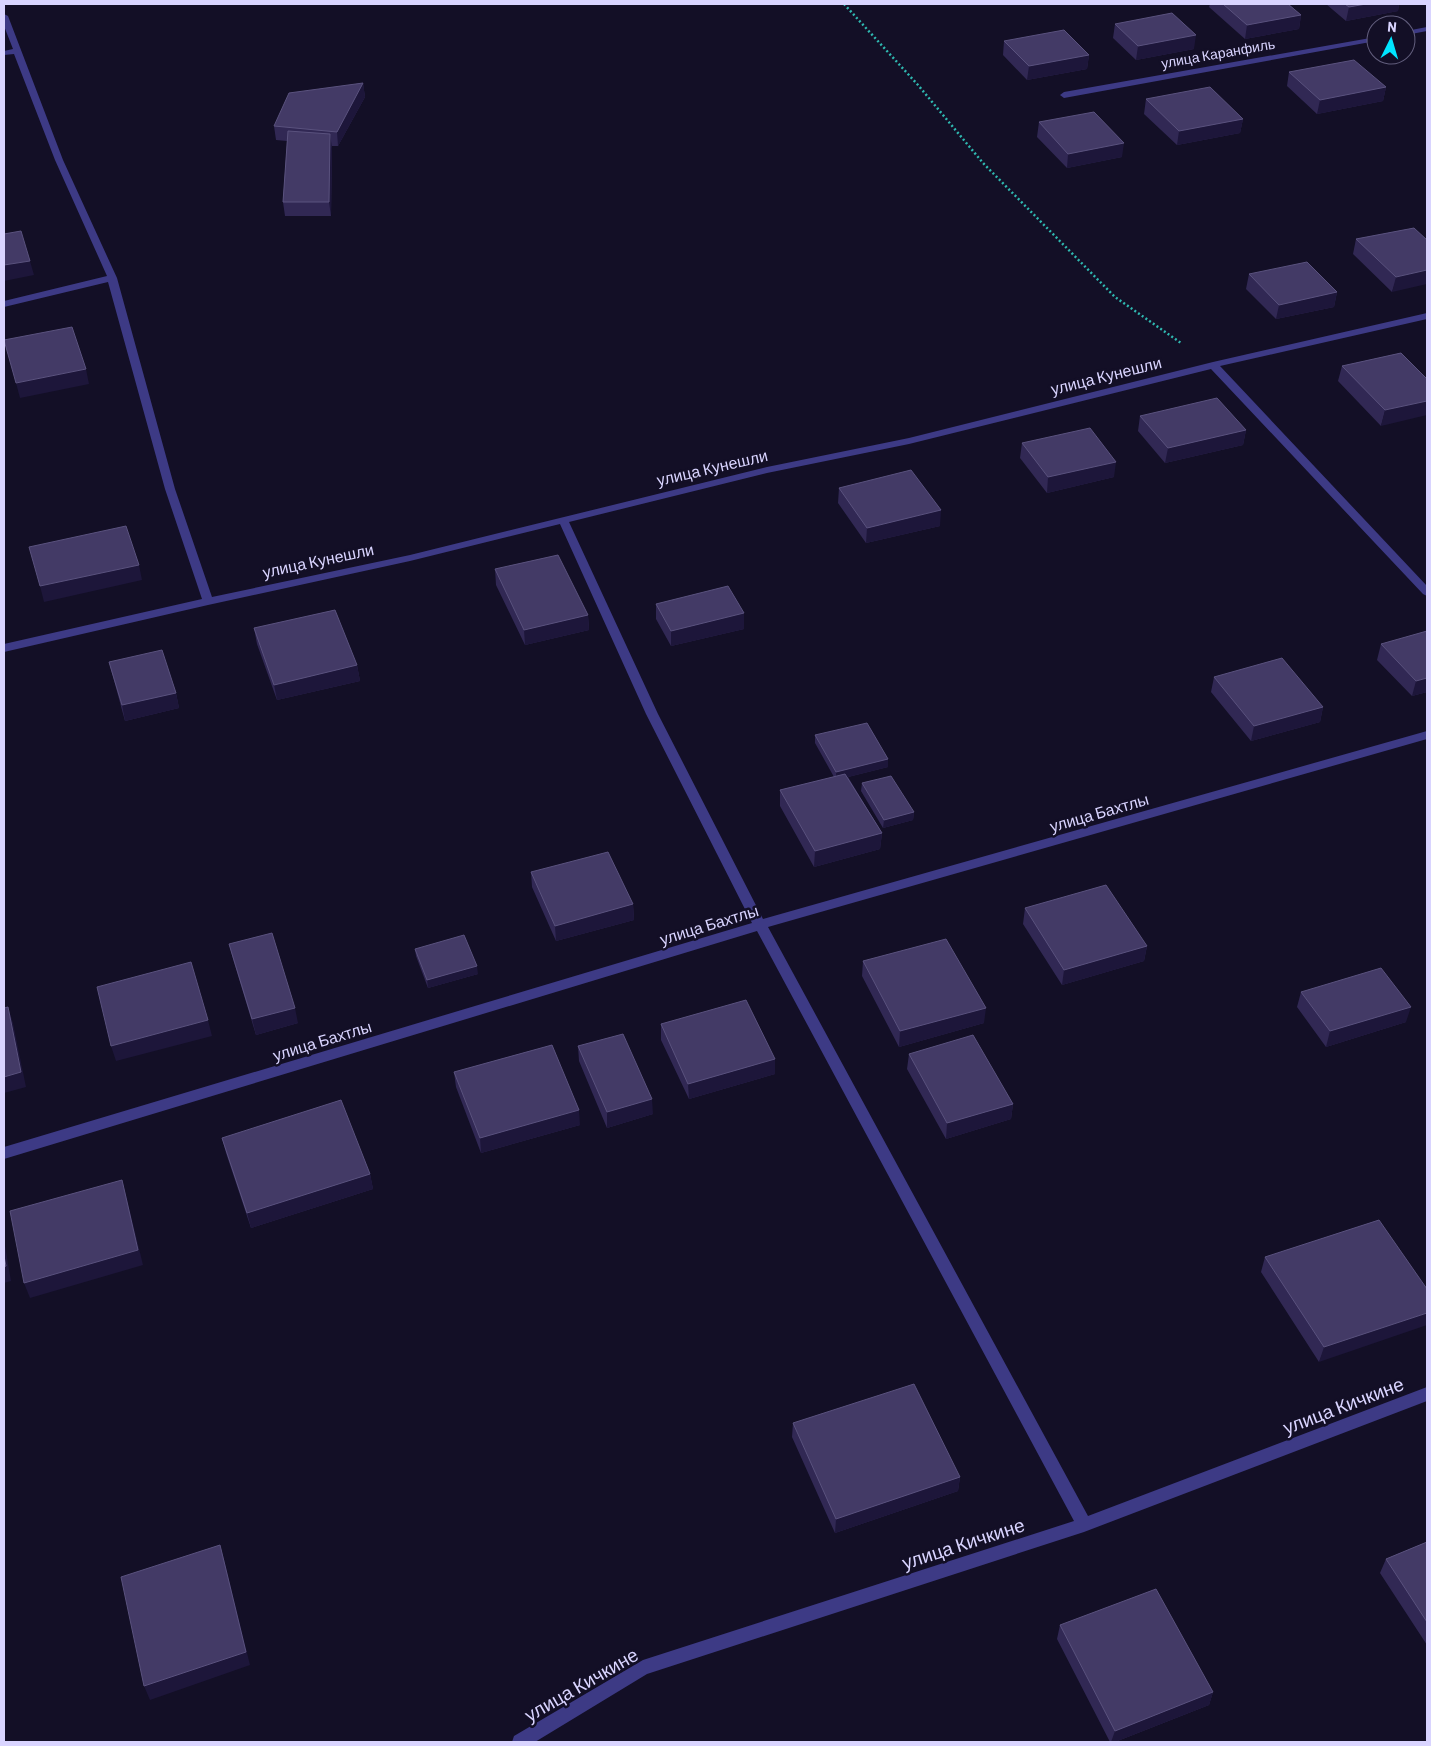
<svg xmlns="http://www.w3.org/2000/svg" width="1431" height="1746" font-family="Barlow,sans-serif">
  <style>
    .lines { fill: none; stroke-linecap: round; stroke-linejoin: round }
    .path { stroke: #2fb8b0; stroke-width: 2.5; stroke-dasharray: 2 2.5; stroke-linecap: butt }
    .minor { fill: #3d3a85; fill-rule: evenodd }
    .wall { fill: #312854 }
    .shaded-wall { fill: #1d163a }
    .building { fill: #433a66; stroke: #5a527e }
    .labels { text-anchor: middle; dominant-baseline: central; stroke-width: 5; stroke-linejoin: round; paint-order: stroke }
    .far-street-label { font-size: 14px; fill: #d9d4ff; stroke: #130f26 }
    .street-label { font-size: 16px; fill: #d9d4ff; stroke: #130f26 }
    .near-street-label { font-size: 19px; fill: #d9d4ff; stroke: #130f26 }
  </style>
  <rect width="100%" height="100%" fill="#130f26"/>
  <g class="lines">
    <path class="path" d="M844,4L918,85L983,163L1115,297L1181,343"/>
    <path class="minor" d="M4,14L8,16L63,160L117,278L175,489L212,597L410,555L767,467L909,438L1213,362L1427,313V319L1220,366L1427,586V596L1423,594L1211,369L909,444L767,473L569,522L658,714L763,919L1427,731V739L768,927L1088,1516L1427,1387V1401L1084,1532L647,1674L535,1742H512L514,1736L643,1660L1074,1521L757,931L4,1159V1147L752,923L646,714L560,524L410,561L208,605L4,652V644L202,599L165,489L108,282L4,307V301L107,276L55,160L14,54L4,55V51L13,49L4,26Z
      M1427,27V31L1406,35V31Z
      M1376,37V41L1064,98L1060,95L1064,92Z"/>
  </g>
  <path class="wall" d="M1210,4H1288L1301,15L1299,29L1245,39L1209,7Z
    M1326,4H1399L1398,11L1346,21Z
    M1115,24L1194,49L1136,60L1113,38Z
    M1004,41L1089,55L1087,69L1027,80L1003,55Z
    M1289,72L1386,87L1383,101L1317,114L1287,86Z
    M363,83L365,97L338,146H332L331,216H285L283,202L287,141L276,140L274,126Z
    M1146,99L1243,119L1240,133L1177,145L1144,114Z
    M1039,122L1122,157L1067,168L1037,137Z
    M1414,228L1392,292L1353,254L1356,239Z
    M1249,274L1337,292L1334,307L1276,319L1246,289Z
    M1401,353L1381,426L1338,381L1342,366Z
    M1140,416L1246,430L1243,445L1165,463L1138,431Z
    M1022,443L1114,477L1047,493L1020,458Z
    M839,488L940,526L866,543L838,503Z
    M495,569L588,615L589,630L525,645L496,585Z
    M656,604L744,629L671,646L656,619Z
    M254,628L357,665L360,681L277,700L257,644Z
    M1381,644L1427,692L1412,696L1377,660Z
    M109,662L176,693L179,708L125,721Z
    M1214,677L1323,707L1320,722L1251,741L1211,692Z
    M815,735L888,759V767L848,777L882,833L880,849L814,867L780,806V790L834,777L815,743Z
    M862,783L914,812L913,820L883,828L861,791Z
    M531,872L633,904L634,920L556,941L532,887Z
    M1025,908L1147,946L1144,961L1062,985L1023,924Z
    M229,944L298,1023L256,1035L233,959Z
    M415,949L478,974L428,988L416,956Z
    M863,961L984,1023L899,1047L862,976Z
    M1301,992L1406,1022L1326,1047L1297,1007Z
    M661,1024L775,1074L689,1099L661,1040Z
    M578,1046L653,1114L607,1128L579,1061Z
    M909,1054L1013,1104L1011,1119L946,1139L907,1069Z
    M454,1072L580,1125L481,1153L456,1087Z
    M222,1138L370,1174L373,1189L251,1228L226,1153Z
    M1379,1220L1319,1362L1261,1272L1265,1257Z
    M793,1423L960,1477L958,1491L835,1533L792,1437Z
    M1427,1542V1645L1380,1573L1386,1559Z
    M1060,1625L1213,1692L1209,1705L1115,1742H1110L1057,1639Z"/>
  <path class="shaded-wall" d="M1366,4H1399L1398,11L1346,21L1349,7Z
    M1301,15L1299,29L1245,39L1247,25Z
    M1196,35L1194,49L1136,60L1138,46Z
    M1089,55L1087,69L1027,80L1029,66Z
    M363,83L365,97L338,146L337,132Z
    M1386,87L1383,101L1317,114L1320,100Z
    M1243,119L1240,133L1177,145L1179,131Z
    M330,134L332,148L331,216L329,202Z
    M1124,143L1122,157L1067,168L1068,154Z
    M30,261L34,275L4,281V265Z
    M1427,270V284L1392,292L1396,277Z
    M1337,292L1334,307L1276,319L1279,305Z
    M86,369L89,384L20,398L16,383Z
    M1427,401V415L1381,426L1385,410Z
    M1246,430L1243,445L1165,463L1168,448Z
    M1116,462L1114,477L1047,493L1048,477Z
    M941,510L940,526L866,543L867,528Z
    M139,565L142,580L44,602L40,586Z
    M744,613V629L671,646V631Z
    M588,615L589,630L525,645L524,630Z
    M357,665L360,681L277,700L274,685Z
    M1427,678V692L1412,696L1416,681Z
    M176,693L179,708L125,721L122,705Z
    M1323,707L1320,722L1251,741L1254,726Z
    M888,759V767L836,780V772Z
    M914,812L913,820L883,828L884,820Z
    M882,833L880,849L814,867L815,851Z
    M633,904L634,920L556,941L555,926Z
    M1147,946L1144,961L1062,985L1064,970Z
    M477,966L478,974L428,988L427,980Z
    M8,1007L13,1023L26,1087L4,1093V1077Z
    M1411,1007L1406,1022L1326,1047L1330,1031Z
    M295,1008L298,1023L256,1035L252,1019Z
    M986,1008L984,1023L899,1047L900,1031Z
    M208,1020L212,1036L116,1061L111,1046Z
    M775,1059V1074L689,1099L688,1084Z
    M652,1099L653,1114L607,1128V1112Z
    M1013,1104L1011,1119L946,1139L947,1123Z
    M579,1110L580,1125L481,1153L480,1138Z
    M370,1174L373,1189L251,1228L247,1213Z
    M122,1180L126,1195L143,1265L30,1298L24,1283Z
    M4,1240L11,1281L4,1283Z
    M1427,1313V1325L1319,1362L1324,1347Z
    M960,1477L958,1491L835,1533L836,1519Z
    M220,1545L224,1559L250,1665L150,1700L144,1686Z
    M1213,1692L1209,1705L1115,1742H1111L1115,1731Z"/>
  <path class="building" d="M1223,4H1288L1301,15L1247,25Z
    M1345,4H1366L1349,7Z
    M1172,13L1196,35L1138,46L1115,24Z
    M1064,30L1089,55L1029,66L1004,41Z
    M1354,60L1386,87L1320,100L1289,72Z
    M363,83L337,132L274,126L289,93Z
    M1210,87L1243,119L1179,131L1146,99Z
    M1094,112L1124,143L1068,154L1039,122Z
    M288,131L330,134L329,202H283Z
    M1414,228L1427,240V270L1396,277L1356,239Z
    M21,231L30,261L4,265V234Z
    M1307,262L1337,292L1279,305L1249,274Z
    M72,327L86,369L16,383L4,340Z
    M1401,353L1427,379V401L1385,410L1342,366Z
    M1217,398L1246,430L1168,448L1140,416Z
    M1090,428L1116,462L1048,477L1022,443Z
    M911,470L941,510L867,528L839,488Z
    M126,526L139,565L40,586L29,547Z
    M558,555L588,615L524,630L495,569Z
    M728,586L744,613L671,631L656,604Z
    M335,610L357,665L274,685L254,628Z
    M1427,631V678L1416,681L1381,644Z
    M162,650L176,693L122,705L109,662Z
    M1282,658L1323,707L1254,726L1214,677Z
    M867,723L888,759L836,772L815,735Z
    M845,774L882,833L815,851L780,790Z
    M891,776L914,812L884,820L862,783Z
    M608,852L633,904L555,926L531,872Z
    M1106,885L1147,946L1064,970L1025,908Z
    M272,933L295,1008L252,1019L229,944Z
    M464,935L477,966L427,980L415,949Z
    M946,939L986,1008L900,1031L863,961Z
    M191,962L208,1020L111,1046L97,987Z
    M1381,968L1411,1007L1330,1031L1301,992Z
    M746,1000L775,1059L688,1084L661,1024Z
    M8,1007L21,1072L4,1077V1008Z
    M623,1034L652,1099L607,1112L578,1046Z
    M973,1035L1013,1104L947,1123L909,1054Z
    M552,1045L579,1110L480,1138L454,1072Z
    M341,1100L370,1174L247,1213L222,1138Z
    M122,1180L138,1250L24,1283L10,1211Z
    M1379,1220L1427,1289V1313L1324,1347L1265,1257Z
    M4,1256L6,1266L4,1267Z
    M914,1384L960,1477L836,1519L793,1423Z
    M1427,1542V1622L1386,1559Z
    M220,1545L246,1652L144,1686L121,1577Z
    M1156,1589L1213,1692L1115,1731L1060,1625Z"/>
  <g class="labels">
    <g class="far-street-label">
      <text transform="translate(1218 53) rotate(-10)">улица Каранфиль</text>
    </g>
    <g class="street-label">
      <text transform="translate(1106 375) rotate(-14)">улица Кунешли</text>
      <text transform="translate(712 467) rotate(-13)">улица Кунешли</text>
      <text transform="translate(318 560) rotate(-12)">улица Кунешли</text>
      <text transform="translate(1099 812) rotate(-16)">улица Бахтлы</text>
      <text transform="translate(709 924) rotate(-17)">улица Бахтлы</text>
      <text transform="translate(322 1040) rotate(-17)">улица Бахтлы</text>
    </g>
    <g class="near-street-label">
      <text transform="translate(1343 1405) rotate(-21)">улица Кичкине</text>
      <text transform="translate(963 1543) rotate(-18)">улица Кичкине</text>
      <text transform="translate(581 1684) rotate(-30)">улица Кичкине</text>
    </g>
  </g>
  <rect width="1431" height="1746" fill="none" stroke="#d9d4ff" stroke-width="10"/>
  <g transform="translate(1391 40) rotate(5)"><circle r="24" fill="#130f26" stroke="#625e7d"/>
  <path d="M0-4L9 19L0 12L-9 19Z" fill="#00e5ff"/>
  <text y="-8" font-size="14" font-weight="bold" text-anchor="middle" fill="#d9d4ff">N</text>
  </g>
</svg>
